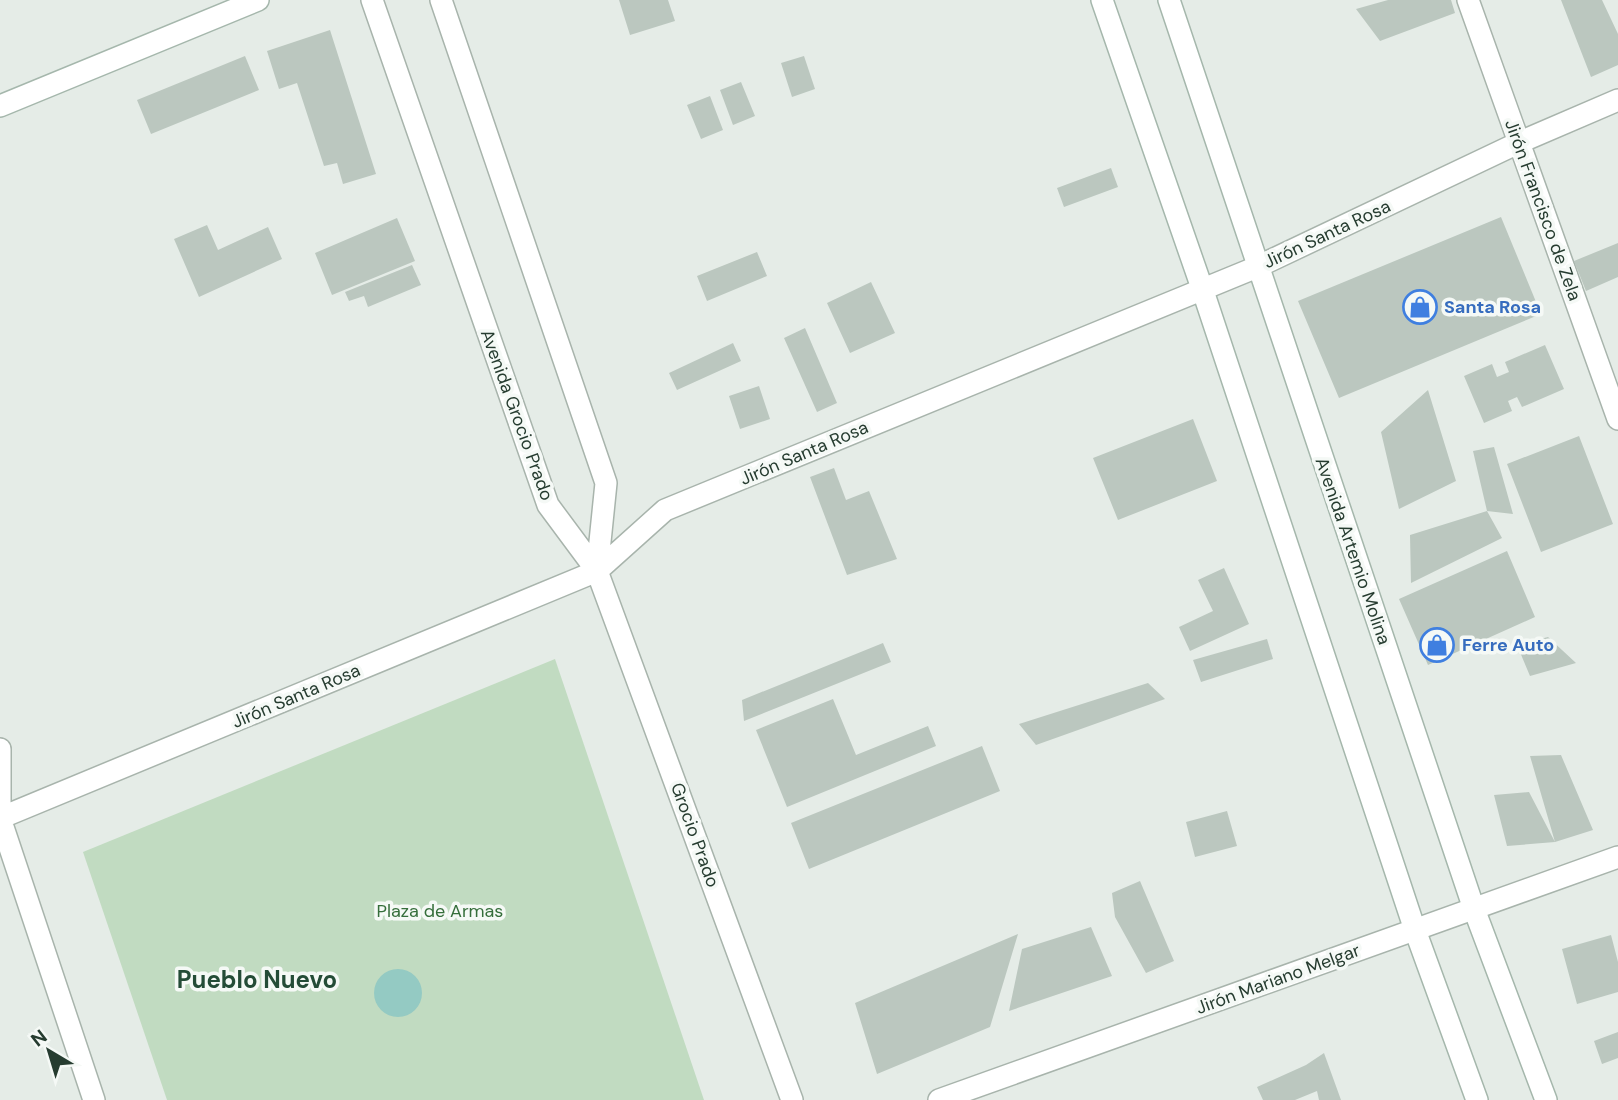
<svg xmlns="http://www.w3.org/2000/svg" width="1618" height="1100" font-family="'DM Sans',sans-serif">
  <style>
    .green { fill: #c1dbc1 }
    .water { fill: #94cac3 }
    .building { fill: #bbc7bf }
    .lines { fill: none; stroke-linecap: round; stroke-linejoin: round }
    .street-casing { stroke: #a8b4ac; stroke-width: 24 }
    .secondary-casing { stroke: #a5b7ac; stroke-width: 24 }
    .street { stroke: #fff; stroke-width: 21 }
    .secondary { stroke: #fff; stroke-width: 21 }
    .labels { text-anchor: middle; dominant-baseline: central; stroke-width: 7; stroke-linejoin: round; paint-order: stroke }
    .street-label { font-size: 18px; fill: #263c30; stroke: #f5f9f6 }
    .shop-label { font-size: 18px; font-weight: bold; fill: #366cbe; stroke: #f5f9f6; text-anchor: start }
    .park-label { font-size: 18px; fill: #356e3b; stroke: #f5f9f6 }
    .district-label { font-size: 24px; font-weight: bold; fill: #244c37; stroke: #f5f9f6 }
  </style>
  <rect width="100%" height="100%" fill="#e5ece7"/>
  <path class="green" d="M555,659L704,1100H167L83,852Z"/>
  <path class="water" d="M374 993a24 24 0 1 1 48 0a24 24 0 1 1-48 0Z"/>
  <path class="building" d="M619,0H668L675,21L630,35Z
    M1388,0H1451L1455,13L1380,41L1356,9Z
    M1561,0H1602L1618,34V65L1591,77Z
    M330,30L376,174L343,184L337,163L324,166L297,83L279,89L267,51Z
    M245,56L259,90L151,134L137,100Z
    M804,56L815,89L792,97L781,63Z
    M741,82L755,116L733,125L720,90Z
    M710,96L723,130L701,139L687,105Z
    M1111,168L1118,187L1064,207L1057,188Z
    M1501,217L1541,314L1339,398L1298,301Z
    M397,218L415,261L332,295L315,253Z
    M207,225L218,250L268,227L282,259L199,297L174,239Z
    M1618,243V277L1586,291L1574,261Z
    M757,252L767,276L707,301L697,276Z
    M412,265L421,285L368,307L364,296L349,301L345,292Z
    M871,282L895,333L850,353L827,303Z
    M805,328L837,403L817,412L784,338Z
    M733,343L741,361L677,390L669,373Z
    M1545,345L1564,389L1522,407L1517,397L1508,401L1512,411L1484,423L1464,376L1492,364L1497,377L1509,372L1505,362Z
    M759,386L770,419L740,429L729,396Z
    M1428,390L1456,481L1399,509L1381,432Z
    M1193,419L1217,481L1118,520L1093,458Z
    M1579,436L1613,524L1541,552L1507,464Z
    M1494,447L1513,514L1487,511L1473,451Z
    M834,468L846,500L869,491L897,559L847,575L810,477Z
    M1487,511L1502,538L1411,583L1410,535Z
    M1507,551L1535,617L1428,665L1399,599Z
    M1224,568L1249,624L1190,651L1179,627L1213,611L1198,580Z
    M1548,637L1576,663L1530,676L1517,645Z
    M1267,639L1273,659L1201,682L1193,660Z
    M883,643L891,662L744,721L742,700Z
    M1148,683L1165,699L1036,745L1019,724Z
    M833,699L856,755L928,726L936,746L787,807L756,730Z
    M982,746L1000,791L809,869L791,823Z
    M1561,755L1593,830L1555,842L1530,756Z
    M1529,792L1555,842L1507,846L1494,795Z
    M1227,811L1237,846L1195,857L1186,822Z
    M1140,881L1174,961L1146,973L1115,917L1112,893Z
    M1091,927L1112,976L1009,1011L1022,949Z
    M1018,934L990,1027L877,1074L855,1003Z
    M1611,935L1618,962V992L1577,1004L1562,949Z
    M1618,1032V1058L1602,1064L1594,1041Z
    M1324,1053L1341,1100H1319L1317,1091L1295,1100H1263L1257,1087L1306,1065Z"/>
  <g class="lines">
    <g class="street-casing">
      <path id="street" d="M372,0L548,505L597,571L792,1100
        M441,0L606,483L597,571
        M1468,0L1618,419
        M0,749V817
        M94,1100L0,818L597,571L665,510L1257,267L1518,143L1618,100
        M939,1100L1618,857"/>
    </g>
    <g class="secondary-casing">
      <path id="secondary" d="M1102,0L1202,288L1415,930L1477,1100
        M1169,0L1474,909L1546,1100
        M0,106L258,0"/>
    </g>
    <use href="#street" class="street"/>
    <use href="#secondary" class="secondary"/>
  </g>
  <defs>
    <g id="shop-ring" transform="scale(1.75)"><circle r="9.5" fill="#f5f9f6" stroke="#3f7fe0" stroke-width="1.5"/><path d="M-5-2.5h2.3a2.7 3.5 0 0 1 5.4 0H5L5.5 6h-11ZM-1.5-2.5h3a1.5 2.3 0 0 0-3 0Z" fill="#3f7fe0"/></g>
  </defs>
  <g fill-rule="evenodd">
    <use href="#shop-ring" x="1420" y="307"/>
    <use href="#shop-ring" x="1437" y="645"/>
  </g>
  <g class="labels">
    <g class="street-label">
      <text transform="translate(1543 210) rotate(70)">Jirón Francisco de Zela</text>
      <text transform="translate(1327 234) rotate(-25)">Jirón Santa Rosa</text>
      <text transform="translate(517 415) rotate(70)">Avenida Grocio Prado</text>
      <text transform="translate(804 453) rotate(-23)">Jirón Santa Rosa</text>
      <text transform="translate(1353 551) rotate(71)">Avenida Artemio Molina</text>
      <text transform="translate(296 696) rotate(-23)">Jirón Santa Rosa</text>
      <text transform="translate(695 835) rotate(70)">Grocio Prado</text>
      <text transform="translate(1278 979) rotate(-20)">Jirón Mariano Melgar</text>
    </g>
    <g class="shop-label">
      <text x="1444" y="307">Santa Rosa</text>
      <text x="1462" y="645">Ferre Auto</text>
    </g>
    <g class="park-label">
      <text x="440" y="911">Plaza de Armas</text>
    </g>
    <g class="district-label">
      <text x="257" y="979">Pueblo Nuevo</text>
    </g>
  </g>
  <g transform="translate(49 1051) rotate(322)" stroke="#f5f9f6" stroke-width="5" paint-order="stroke">
  <path d="M0-5L12 26L0 18L-12 26Z" fill="#263c30"/>
  <text y="-10" font-size="19" font-weight="bold" text-anchor="middle" fill="#263c30">N</text>
  </g>
</svg>
